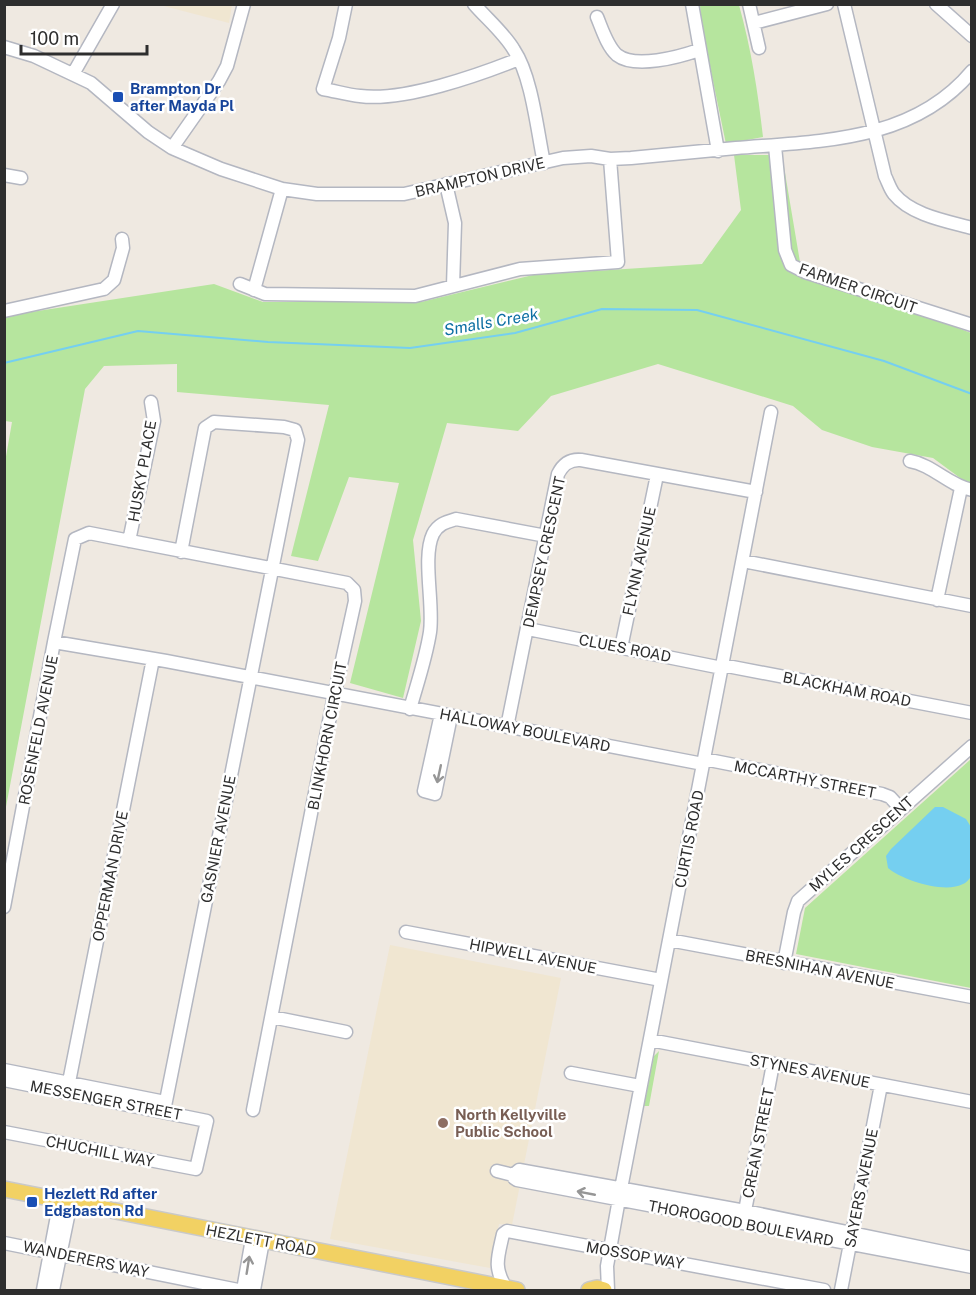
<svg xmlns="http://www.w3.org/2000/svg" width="976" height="1295" font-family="'Public Sans',sans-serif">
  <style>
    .education { fill: #f0e6d1 }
    .green { fill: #b6e59e }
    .water { fill: #75cff0 }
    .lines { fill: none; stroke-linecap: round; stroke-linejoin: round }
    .stream { stroke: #75cff0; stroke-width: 2 }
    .minor-casing { stroke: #b4b7c1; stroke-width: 15 }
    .major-casing { stroke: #c9c9c9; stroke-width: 18 }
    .minor { stroke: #fff; stroke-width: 12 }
    .major { stroke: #f2d163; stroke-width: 15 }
    .oneway { stroke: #969696 }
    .transit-dot { fill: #1a4fb4; stroke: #fff; stroke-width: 2 }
    .education-dot { fill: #8d6e63; stroke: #fff; stroke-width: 2 }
    .labels { text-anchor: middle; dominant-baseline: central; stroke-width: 5; stroke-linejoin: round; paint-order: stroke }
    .transit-label { font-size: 15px; font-weight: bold; fill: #164399; stroke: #fff; text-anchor: start }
    .street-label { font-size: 15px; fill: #2e2e2e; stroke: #fff }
    .education-label { font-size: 15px; font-weight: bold; fill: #785e54; stroke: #fff; text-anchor: start }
    .water-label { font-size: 16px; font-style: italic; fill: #0d6fa3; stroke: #fff }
  </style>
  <rect width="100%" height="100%" fill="#efe9e1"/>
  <path class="education" d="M160,5H232L229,23Z
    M390,945L561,978L512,1225L499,1224L490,1268L330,1239Z"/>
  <path class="green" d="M700,5H739C751,48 758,92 763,137L726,144L701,23Z
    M734,155H782L801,268L971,333V486L933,458L872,447L822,430L793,406L658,364L551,396L518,431L447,423L413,540L421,621L403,698L350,683L399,483L349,477L318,561L291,556L329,405L177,392V364L104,366L85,389L5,812L4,468L12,422L5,421V316L214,284L263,302H421L533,275L702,264L741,210Z
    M971,759V988L796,954L805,908Z
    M659,1051L649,1106H644L654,1056Z"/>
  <path class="water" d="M935,807H943L966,819L971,827L970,878C968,880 966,883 963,884C945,894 902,880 888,868L886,856L891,849Z"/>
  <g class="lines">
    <path class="stream" d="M4,363L138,331L268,342L410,348L515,333L602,309L697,310L884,361L972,394"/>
    <g class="minor-casing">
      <path id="minor" d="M346,4L339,38L323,89C335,91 348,95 360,96C403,102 479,75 519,59
        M474,4C487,19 504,33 514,50C532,77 537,130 544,163
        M692,4L718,151
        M749,4L759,48
        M844,4L885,176C888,182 890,189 894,194C911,215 946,221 972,228
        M936,4L972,36
        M597,17C602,29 607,46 617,55C635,69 679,57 699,50
        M754,23L827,4
        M4,47L34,56L91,83L148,132L172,148L221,169L282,189L317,194H404L563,158L591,156L610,159L631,158C666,155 701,151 736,148C820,141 913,142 972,71
        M73,74L113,4
        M775,146L785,250L791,265L805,272L972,325
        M172,148L219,81L227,66L244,4
        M4,175L21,178
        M446,184L455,223L453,286
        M240,284L265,294L415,296L520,269L618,262L610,159
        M254,290L282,189
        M4,311L104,289L114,280L123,248L122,239
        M910,461C933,465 948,485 972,490
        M129,541L154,421L151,402
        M743,561L972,606
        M937,600L961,488
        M528,629L722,668
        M54,642L75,539L89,533L347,583L354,590L355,601L333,701L253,1110
        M621,648L657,475
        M722,665L972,713
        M410,709C417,684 426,658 430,632C434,604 422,557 433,534C438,524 446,522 456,519L546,536
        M441,714L424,791L435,794L451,716
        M507,727L558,474C563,464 570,459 581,460L756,492
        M704,759L882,794L890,797L900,808
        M4,907L54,642L166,661L703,764
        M406,932L661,980
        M669,940L972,997
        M784,963L794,912L798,901L972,746
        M272,1017L346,1032
        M650,1040L972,1102
        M4,1070L165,1102
        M571,1073L640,1086
        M4,1080L207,1121L196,1169L4,1132
        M67,1092L153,659
        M164,1111L298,440L295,430L284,427L214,422L205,428L181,552
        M497,1171L513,1175
        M744,1216L773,1064
        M4,1243L238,1290
        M972,1258L745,1211L519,1170L513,1175L514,1178L517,1180L972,1267
        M506,1288C493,1267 498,1257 503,1234L507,1231L824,1290
        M43,1290L60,1200
        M53,1290L71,1202
        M243,1290L252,1239
        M254,1290L263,1241
        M608,1290L607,1266L619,1199L771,412
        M841,1290L881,1085"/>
    </g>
    <g class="major-casing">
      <path id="major" d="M4,1189L517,1290
        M589,1290L597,1288L604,1290"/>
    </g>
    <use href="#minor" class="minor"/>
    <use href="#major" class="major"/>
  </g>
  <defs><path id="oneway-shaft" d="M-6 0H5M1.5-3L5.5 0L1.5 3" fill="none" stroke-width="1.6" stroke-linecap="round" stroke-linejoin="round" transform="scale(1.5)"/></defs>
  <g class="oneway">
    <use href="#oneway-shaft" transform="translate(439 774) rotate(102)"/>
    <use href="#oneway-shaft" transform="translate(586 1193) rotate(-169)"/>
    <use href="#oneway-shaft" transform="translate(248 1265) rotate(-81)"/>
  </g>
  <g class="transit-dot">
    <rect x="112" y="91" width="12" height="12" rx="3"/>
    <rect x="26" y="1196" width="12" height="12" rx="3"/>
  </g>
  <circle class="education-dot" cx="443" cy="1123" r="6"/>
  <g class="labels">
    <g class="transit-label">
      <text x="130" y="88">Brampton Dr<tspan x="130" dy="17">after Mayda Pl</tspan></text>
      <text x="44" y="1193">Hezlett Rd after<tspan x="44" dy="17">Edgbaston Rd</tspan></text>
    </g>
    <g class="street-label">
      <text transform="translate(480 177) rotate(-13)">BRAMPTON DRIVE</text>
      <text transform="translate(858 288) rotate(19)">FARMER CIRCUIT</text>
      <text transform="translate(142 471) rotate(-80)">HUSKY PLACE</text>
      <text transform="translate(544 552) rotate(-78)">DEMPSEY CRESCENT</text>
      <text transform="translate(639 561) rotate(-78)">FLYNN AVENUE</text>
      <text transform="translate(625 648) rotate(11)">CLUES ROAD</text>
      <text transform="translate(847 689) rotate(11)">BLACKHAM ROAD</text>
      <text transform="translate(38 730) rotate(-79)">ROSENFELD AVENUE</text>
      <text transform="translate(525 730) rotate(11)">HALLOWAY BOULEVARD</text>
      <text transform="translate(327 736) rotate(-79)">BLINKHORN CIRCUIT</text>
      <text transform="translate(805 779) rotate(11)">MCCARTHY STREET</text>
      <text transform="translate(218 839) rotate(-79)">GASNIER AVENUE</text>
      <text transform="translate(689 839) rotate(-79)">CURTIS ROAD</text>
      <text transform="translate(861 844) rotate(-42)">MYLES CRESCENT</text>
      <text transform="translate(110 876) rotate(-79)">OPPERMAN DRIVE</text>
      <text transform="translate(533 956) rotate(11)">HIPWELL AVENUE</text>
      <text transform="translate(820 969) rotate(11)">BRESNIHAN AVENUE</text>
      <text transform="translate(810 1071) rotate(11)">STYNES AVENUE</text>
      <text transform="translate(106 1100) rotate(11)">MESSENGER STREET</text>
      <text transform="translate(758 1143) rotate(-79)">CREAN STREET</text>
      <text transform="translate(100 1151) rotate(11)">CHUCHILL WAY</text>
      <text transform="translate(861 1188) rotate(-79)">SAYERS AVENUE</text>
      <text transform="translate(741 1223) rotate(11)">THOROGOOD BOULEVARD</text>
      <text transform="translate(261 1240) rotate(11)">HEZLETT ROAD</text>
      <text transform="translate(635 1255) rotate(10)">MOSSOP WAY</text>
      <text transform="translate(86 1259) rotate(12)">WANDERERS WAY</text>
    </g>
    <g class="education-label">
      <text x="455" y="1114">North Kellyville<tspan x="455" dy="17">Public School</tspan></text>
    </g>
    <g class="water-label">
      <text transform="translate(491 322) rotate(-10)">Smalls Creek</text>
    </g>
  </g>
  <rect width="976" height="1295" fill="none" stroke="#2e2e2e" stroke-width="12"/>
  <path d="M21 45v9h126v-9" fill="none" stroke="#2e2e2e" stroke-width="3"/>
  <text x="30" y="45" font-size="18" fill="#2e2e2e" stroke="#ffffff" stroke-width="4.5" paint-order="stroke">100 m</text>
</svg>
